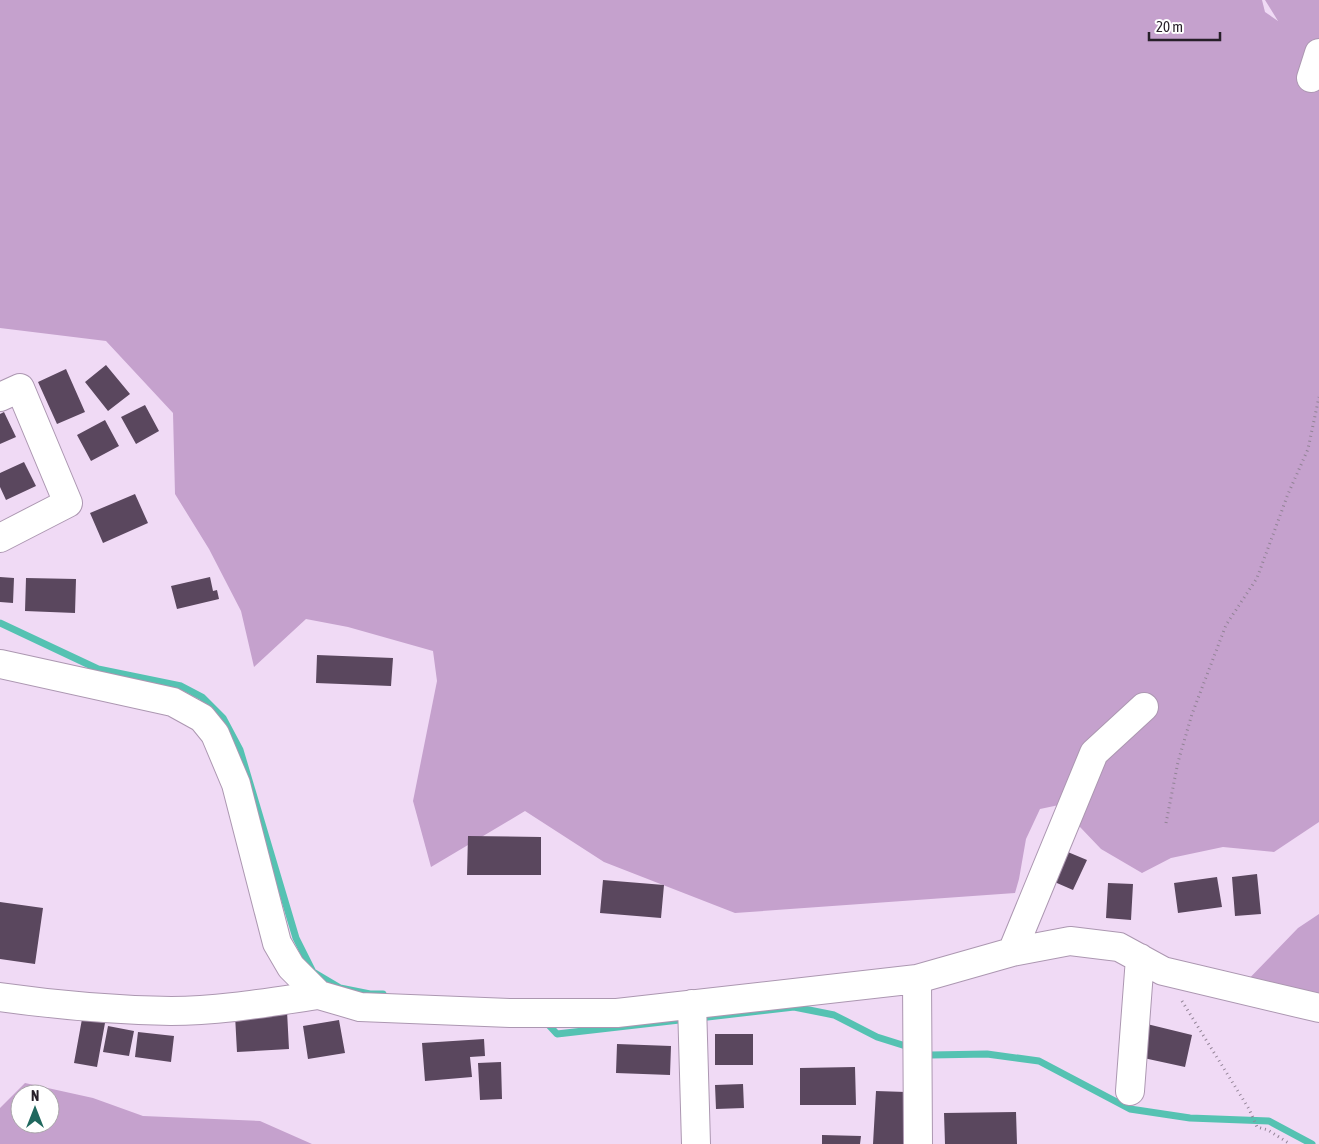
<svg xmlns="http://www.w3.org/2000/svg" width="1319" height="1144" font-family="'Asap Condensed',sans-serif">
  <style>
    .green { fill: #c5a1cd; fill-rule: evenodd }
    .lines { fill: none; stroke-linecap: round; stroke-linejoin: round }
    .stream { stroke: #55c2b2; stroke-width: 7 }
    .building { fill: #5a475e }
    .minor-casing { stroke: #ac97b1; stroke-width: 30 }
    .path { stroke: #928396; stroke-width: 3; stroke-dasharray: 1 4; stroke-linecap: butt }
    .minor { stroke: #fff; stroke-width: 28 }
  </style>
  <rect width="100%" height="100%" fill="#f0daf5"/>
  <path class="green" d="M0,0H1262L1265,12L1278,21L1265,0H1319V822L1274,852L1223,847L1171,858L1142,873L1101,849L1059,805L1040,809L1026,839L1019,879L1015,893L735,913L604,862L525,811L431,867L413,801L437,681L433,651L348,627L306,619L254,667L241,611L209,549L175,494L173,413L106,341L0,328Z
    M1319,914V1008L1239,989L1298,928Z
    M25,1083L93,1098L143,1116L260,1121L312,1144H0V1108ZM20,1094H50V1124H20Z"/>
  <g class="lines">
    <path class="stream" d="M0,623L98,669L181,686L202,697L223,718L240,750L296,938L313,972L340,988L370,994H383
      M699,1018L794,1007L834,1015L877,1037L912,1048
      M545,1021L557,1034L688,1019
      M922,1052L931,1055L987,1054L1039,1061L1130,1109L1190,1118L1269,1121L1312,1144"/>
  </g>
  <path class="building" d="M106,365L130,394L108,411L85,382Z
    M66,369L85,412L57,424L38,382Z
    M145,405L159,431L136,444L121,417Z
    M4,412L16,437L0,444V414Z
    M105,420L119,446L91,461L77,435Z
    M24,462L36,486L6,500L0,487V473Z
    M135,494L148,523L103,543L90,513Z
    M0,577L14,578L13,603L0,602Z
    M210,577L213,591L217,590L219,599L177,609L171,586Z
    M26,578L76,579L75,613L25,611Z
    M317,655L393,658L391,686L316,683Z
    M468,836L541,837V875H467Z
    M1063,850L1087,860L1073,890L1050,880Z
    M1257,874L1261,914L1235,916L1232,877Z
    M1217,877L1222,907L1178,913L1174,883Z
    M603,880L664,885L661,918L600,913Z
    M1108,883L1133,884L1131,920L1106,918Z
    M0,902L43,908L35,964L0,959Z
    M287,1011L289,1049L237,1052L235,1015Z
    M82,1019L105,1023L97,1067L74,1063Z
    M339,1020L345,1053L308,1059L303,1026Z
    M1147,1024L1192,1035L1185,1067L1139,1057Z
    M108,1026L134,1031L129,1056L103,1052Z
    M138,1032L174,1036L171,1062L135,1057Z
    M715,1034H753V1065H715Z
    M484,1039L485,1056L470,1057L472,1077L425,1081L422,1043Z
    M617,1044L671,1046L670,1075L616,1073Z
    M501,1062L502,1099L480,1100L478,1063Z
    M855,1067L856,1105H800V1068Z
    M743,1084L744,1108L716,1109L715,1085Z
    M876,1091L906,1092L903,1144H873Z
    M1016,1112L1017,1144H945L944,1113Z
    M822,1135L861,1136L860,1144H822Z"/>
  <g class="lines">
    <g class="minor-casing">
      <path id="minor" d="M1311,78L1319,53
        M0,397L20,388L68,503L0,538
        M0,664L173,702L202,718L215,734L236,784L277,943L291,967L319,995L360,1007L510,1013H617L917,979L1012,952L1070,941L1119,947L1163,971L1319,1008
        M1012,952L1094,753L1144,707
        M917,979L918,1144
        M0,997C57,1005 114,1010 171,1011C220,1011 271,1002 319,995
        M692,1004L696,1144
        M1130,1091L1140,958"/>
    </g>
    <path class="path" d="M1166,823L1178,762L1192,714L1226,625L1257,578L1288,494L1308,449L1319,397
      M1182,1001L1249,1109L1257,1127L1268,1130L1290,1144"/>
    <use href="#minor" class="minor"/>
  </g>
  <g transform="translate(35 1109)"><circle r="24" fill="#ffffff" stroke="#a9a5a9"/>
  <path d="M0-4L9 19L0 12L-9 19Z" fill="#20685e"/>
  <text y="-8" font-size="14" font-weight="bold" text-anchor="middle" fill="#271f29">N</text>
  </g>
  <path d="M1149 32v8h71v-8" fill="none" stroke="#271f29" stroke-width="2.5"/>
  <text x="1156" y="32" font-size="15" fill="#271f29" stroke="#ffffff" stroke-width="4" paint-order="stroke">20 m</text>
</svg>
